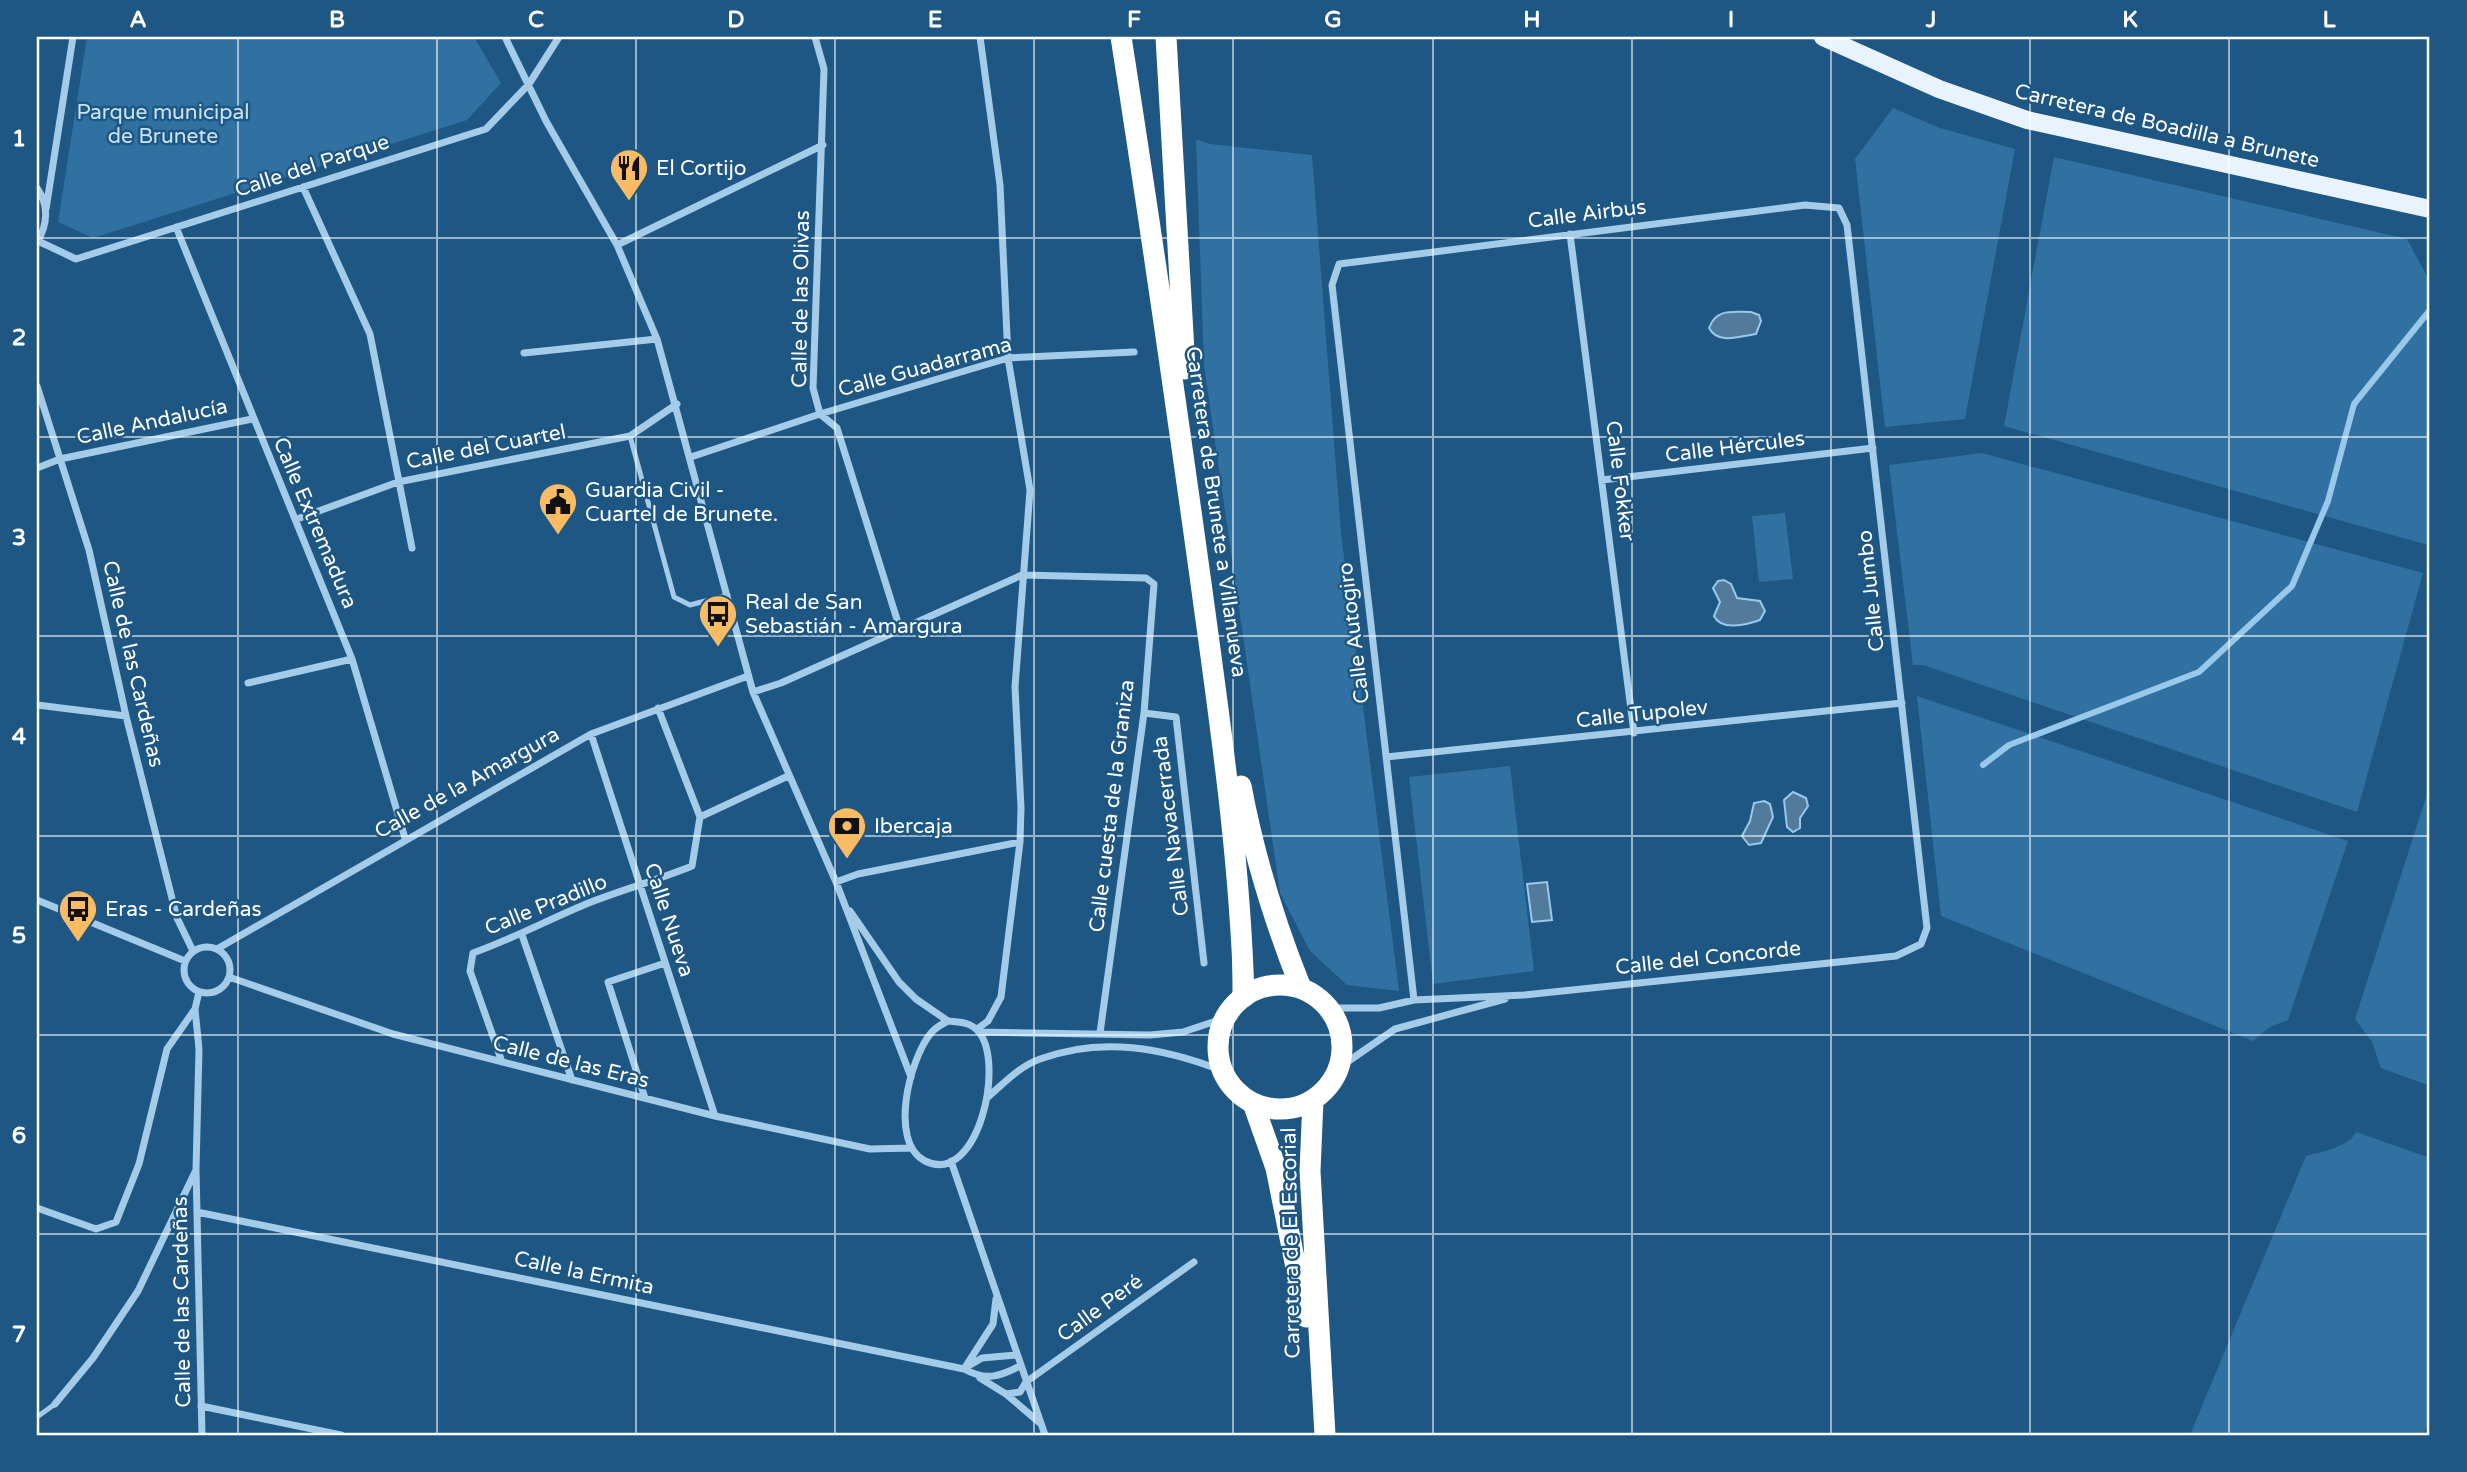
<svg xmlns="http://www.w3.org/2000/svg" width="2467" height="1472" font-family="'Varela Round',sans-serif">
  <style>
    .green { fill: #3171a1 }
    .water { fill: #527b9b; stroke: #98c9eb; stroke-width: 2 }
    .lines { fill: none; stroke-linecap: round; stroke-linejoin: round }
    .stream { stroke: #98c9eb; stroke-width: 6 }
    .lane { stroke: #a4cce9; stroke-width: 5 }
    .street { stroke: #a4cce9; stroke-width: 7 }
    .primary { stroke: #e8f3fe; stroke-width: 18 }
    .highway { stroke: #fff; stroke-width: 21 }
    .grid { fill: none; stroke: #fff; stroke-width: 2; stroke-opacity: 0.55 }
    .labels { text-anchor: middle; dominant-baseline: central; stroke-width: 5; stroke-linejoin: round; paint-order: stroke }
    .park-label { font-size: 21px; fill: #c9e4f7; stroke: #1e5783 }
    .street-label { font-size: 21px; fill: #fff; stroke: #1e5783 }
    .poi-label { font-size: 21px; fill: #fff; stroke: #1e5783; text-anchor: start }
    .neatline { fill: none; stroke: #fff; stroke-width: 2.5 }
    .grid-label { font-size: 23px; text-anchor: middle; font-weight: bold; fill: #fff }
  </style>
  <rect width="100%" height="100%" fill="#1e5783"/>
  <path class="green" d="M87,37H474L501,83L467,120L93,238L58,222Z
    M1893,108L1940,128L2015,149L1965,419L1885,427L1855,159Z
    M1196,139L1210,144L1312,155L1341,533L1399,991L1347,985L1310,951L1280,893L1204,365Z
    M2054,157L2407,239L2430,282L2428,545L2004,426Z
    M1982,453L2423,573L2357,812L1923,665H1913L1889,465Z
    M1785,513L1793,579L1759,582L1752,516Z
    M1917,696L2348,841L2288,1020L2270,1027L2253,1041L1941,916Z
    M1510,766L1534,971L1433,984L1409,777Z
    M2430,785V1086L2381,1068L2372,1042L2355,1019Z
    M2356,1132L2430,1158V1420L2423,1435H2190L2306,1156C2322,1151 2348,1148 2356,1132Z"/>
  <path class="water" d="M1751,312L1759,315L1761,321L1756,334C1740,336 1718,345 1709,328C1716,308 1733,312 1751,312Z
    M1724,580L1731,584L1737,598L1760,601L1765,611L1760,620C1746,625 1721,631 1714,616L1720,602L1713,588L1718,581Z
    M1793,792L1806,798L1808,806L1800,818V828L1793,832L1787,827L1784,800Z
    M1764,801L1770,804L1773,817L1761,843L1749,845L1742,836L1750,821L1754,803Z
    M1547,882L1552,920L1532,922L1527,884Z"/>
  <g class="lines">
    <path class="stream" d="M1983,765L2009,745L2199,672L2292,586L2328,501L2354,404L2430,310"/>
    <path class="lane" d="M630,436L674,597L690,605L728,595
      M37,1417L55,1404"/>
    <path class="street" d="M505,37L546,121L617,245L657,339L753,692L836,882L911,1077
      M815,37L824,69L813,388L820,414L837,428L900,629
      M303,187L370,334L412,548
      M37,188C49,205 48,225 37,242
      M46,209L73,37
      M176,227L352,659L405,838
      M1570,234L1634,733
      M38,241L76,259L486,129L529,84L559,37
      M617,245L823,145
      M524,353L657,339
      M37,386L89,550L126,716L177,918L193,951
      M691,457L820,414L1008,358L1134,352
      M37,468L60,459L252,419
      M1602,480L1873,448
      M297,519L398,482L630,436L677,404
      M248,683L352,659
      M753,692L781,683L1022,575L1146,578L1154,584L1144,713L1100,1033
      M37,705L126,716
      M1144,713L1176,717L1204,963
      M591,734L715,1116
      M1386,757L1902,703
      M700,817L788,776
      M836,882L858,874L1020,842
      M37,900L185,961
      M850,911L899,982L916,999L948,1021
      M522,935L572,1080
      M184 970a23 23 0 1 1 46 0a23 23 0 1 1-46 0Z
      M217,949L591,734L748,676
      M229,977L393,1034L715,1116L870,1149L911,1148
      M1329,1008H1379L1414,1000L1524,995L1896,956L1921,944L1927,928L1847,225L1839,208L1805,205L1339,264L1332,285L1414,1000
      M195,1009L199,1049L196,1169L202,1435
      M948,1021C959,1022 970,1022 978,1031C1006,1062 978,1187 925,1161C888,1142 910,1058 931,1033C935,1028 942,1024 948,1021Z
      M977,1029L988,1021L1001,997L1020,842L1021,808L1015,687L1030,490L1008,358L1000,185L980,37
      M979,1032L1150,1035L1183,1032L1225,1018
      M502,1062L470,971L473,953C512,939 548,920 586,904C621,890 658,880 692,866L700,817L658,708
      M1340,1067L1395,1029L1505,999
      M988,1097C1004,1083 1020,1066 1040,1059C1102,1036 1164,1048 1223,1071
      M645,1098L608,982L665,963
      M951,1161L1045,1435
      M37,1208L96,1229L116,1222L139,1164L167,1049L195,1009L199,992
      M197,1212L964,1369C986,1381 999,1377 1020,1366
      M970,1365L982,1358L1016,1355
      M964,1369L993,1324L996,1299
      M980,1378L1006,1394L1040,1423
      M1006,1394L1020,1392L1026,1382L1194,1262
      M55,1404L93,1358L138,1291L195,1172
      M201,1406L341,1435"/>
    <path class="primary" d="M1823,37L1939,89L2027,120L2430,209"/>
    <path class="highway" d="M1121,37C1149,216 1175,396 1200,576C1219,716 1240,855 1244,997
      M1166,37L1185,369
      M1241,786C1254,856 1275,923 1301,988
      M1218 1047a62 62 0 1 1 124 0a62 62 0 1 1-124 0Z
      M1313,1100L1310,1171L1325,1435
      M1253,1103L1276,1168L1306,1317"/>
  </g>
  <path class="grid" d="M238,37V1435M437,37V1435M636,37V1435M835,37V1435M1034,37V1435M1233,37V1435M1433,37V1435M1632,37V1435M1831,37V1435M2030,37V1435M2229,37V1435M37,238H2430M37,437H2430M37,636H2430M37,836H2430M37,1035H2430M37,1234H2430"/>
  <defs>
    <g id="restaurant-pin" transform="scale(2.0125)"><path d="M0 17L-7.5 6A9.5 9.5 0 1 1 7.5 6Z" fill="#f9bb63" stroke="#1e5783"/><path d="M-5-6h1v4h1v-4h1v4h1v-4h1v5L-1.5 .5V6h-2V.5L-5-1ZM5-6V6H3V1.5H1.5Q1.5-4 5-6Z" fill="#111"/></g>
    <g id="civic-pin" transform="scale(2.0125)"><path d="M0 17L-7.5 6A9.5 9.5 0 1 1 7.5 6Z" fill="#f9bb63" stroke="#1e5783"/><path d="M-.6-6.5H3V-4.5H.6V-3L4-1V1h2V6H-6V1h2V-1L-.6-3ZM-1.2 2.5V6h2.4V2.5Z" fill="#111"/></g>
    <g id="bus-pin" transform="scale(2.0125)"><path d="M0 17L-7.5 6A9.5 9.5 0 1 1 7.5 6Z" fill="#f9bb63" stroke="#1e5783"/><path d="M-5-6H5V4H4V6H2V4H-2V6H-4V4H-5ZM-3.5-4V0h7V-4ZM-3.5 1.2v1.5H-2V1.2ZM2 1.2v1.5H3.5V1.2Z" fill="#111"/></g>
    <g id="bank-pin" transform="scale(2.0125)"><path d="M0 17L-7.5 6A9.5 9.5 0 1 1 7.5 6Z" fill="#f9bb63" stroke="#1e5783"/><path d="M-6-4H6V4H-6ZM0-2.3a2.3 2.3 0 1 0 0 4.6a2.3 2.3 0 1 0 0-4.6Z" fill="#111"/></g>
  </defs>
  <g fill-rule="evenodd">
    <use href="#restaurant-pin" x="629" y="168"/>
    <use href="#civic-pin" x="558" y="502"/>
    <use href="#bus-pin" x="718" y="614"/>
    <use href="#bank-pin" x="847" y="826"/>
    <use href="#bus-pin" x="78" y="909"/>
  </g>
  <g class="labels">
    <g class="park-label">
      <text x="163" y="112">Parque municipal<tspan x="163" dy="24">de Brunete</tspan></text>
    </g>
    <g class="street-label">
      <text transform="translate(2167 126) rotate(13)">Carretera de Boadilla a Brunete</text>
      <text transform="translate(312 166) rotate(-18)">Calle del Parque</text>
      <text transform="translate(1587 214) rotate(-7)">Calle Airbus</text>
      <text transform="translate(801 299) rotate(-89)">Calle de las Olivas</text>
      <text transform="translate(925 367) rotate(-15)">Calle Guadarrama</text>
      <text transform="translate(152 422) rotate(-12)">Calle Andalucía</text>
      <text transform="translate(486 447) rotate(-11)">Calle del Cuartel</text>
      <text transform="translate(1735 447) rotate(-7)">Calle Hércules</text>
      <text transform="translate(1620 481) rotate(83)">Calle Fokker</text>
      <text transform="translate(1216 512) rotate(82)">Carretera de Brunete a Villanueva</text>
      <text transform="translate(315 523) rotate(67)">Calle Extremadura</text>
      <text transform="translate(1871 591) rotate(-96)">Calle Jumbo</text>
      <text transform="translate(1354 633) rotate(-97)">Calle Autogiro</text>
      <text transform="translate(133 664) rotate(77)">Calle de las Cardeñas</text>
      <text transform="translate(1642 714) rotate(-6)">Calle Tupolev</text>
      <text transform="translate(467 783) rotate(-29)">Calle de la Amargura</text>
      <text transform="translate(1112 806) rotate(-83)">Calle cuesta de la Graniza</text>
      <text transform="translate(1171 826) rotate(-97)">Calle Navacerrada</text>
      <text transform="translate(546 905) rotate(-22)">Calle Pradillo</text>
      <text transform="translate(669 920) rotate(72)">Calle Nueva</text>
      <text transform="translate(1708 958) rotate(-6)">Calle del Concorde</text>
      <text transform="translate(571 1062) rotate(14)">Calle de las Eras</text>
      <text transform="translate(1291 1243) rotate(-91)">Carretera de El Escorial</text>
      <text transform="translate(584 1273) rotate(12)">Calle la Ermita</text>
      <text transform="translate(182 1302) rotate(-91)">Calle de las Cardeñas</text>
      <text transform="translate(1100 1308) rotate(-36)">Calle Peré</text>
    </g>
    <g class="poi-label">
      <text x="656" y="168">El Cortijo</text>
      <text x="585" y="490">Guardia Civil -<tspan x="585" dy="24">Cuartel de Brunete.</tspan></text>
      <text x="745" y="602">Real de San<tspan x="745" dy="24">Sebastián - Amargura</tspan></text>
      <text x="874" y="826">Ibercaja</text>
      <text x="105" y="909">Eras - Cardeñas</text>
    </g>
  </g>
  <rect width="2467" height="1472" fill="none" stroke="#1e5783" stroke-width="77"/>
  <rect x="38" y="38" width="2390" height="1396" class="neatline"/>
  <g class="grid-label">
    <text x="138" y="27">A</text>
    <text x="337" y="27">B</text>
    <text x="536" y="27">C</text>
    <text x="736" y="27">D</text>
    <text x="935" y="27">E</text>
    <text x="1134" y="27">F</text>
    <text x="1333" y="27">G</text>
    <text x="1532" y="27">H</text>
    <text x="1731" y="27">I</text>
    <text x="1931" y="27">J</text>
    <text x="2130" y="27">K</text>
    <text x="2329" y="27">L</text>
    <text x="19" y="146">1</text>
    <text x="19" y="345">2</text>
    <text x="19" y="545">3</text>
    <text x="19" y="744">4</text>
    <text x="19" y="943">5</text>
    <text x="19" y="1143">6</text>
    <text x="19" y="1342">7</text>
  </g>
</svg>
